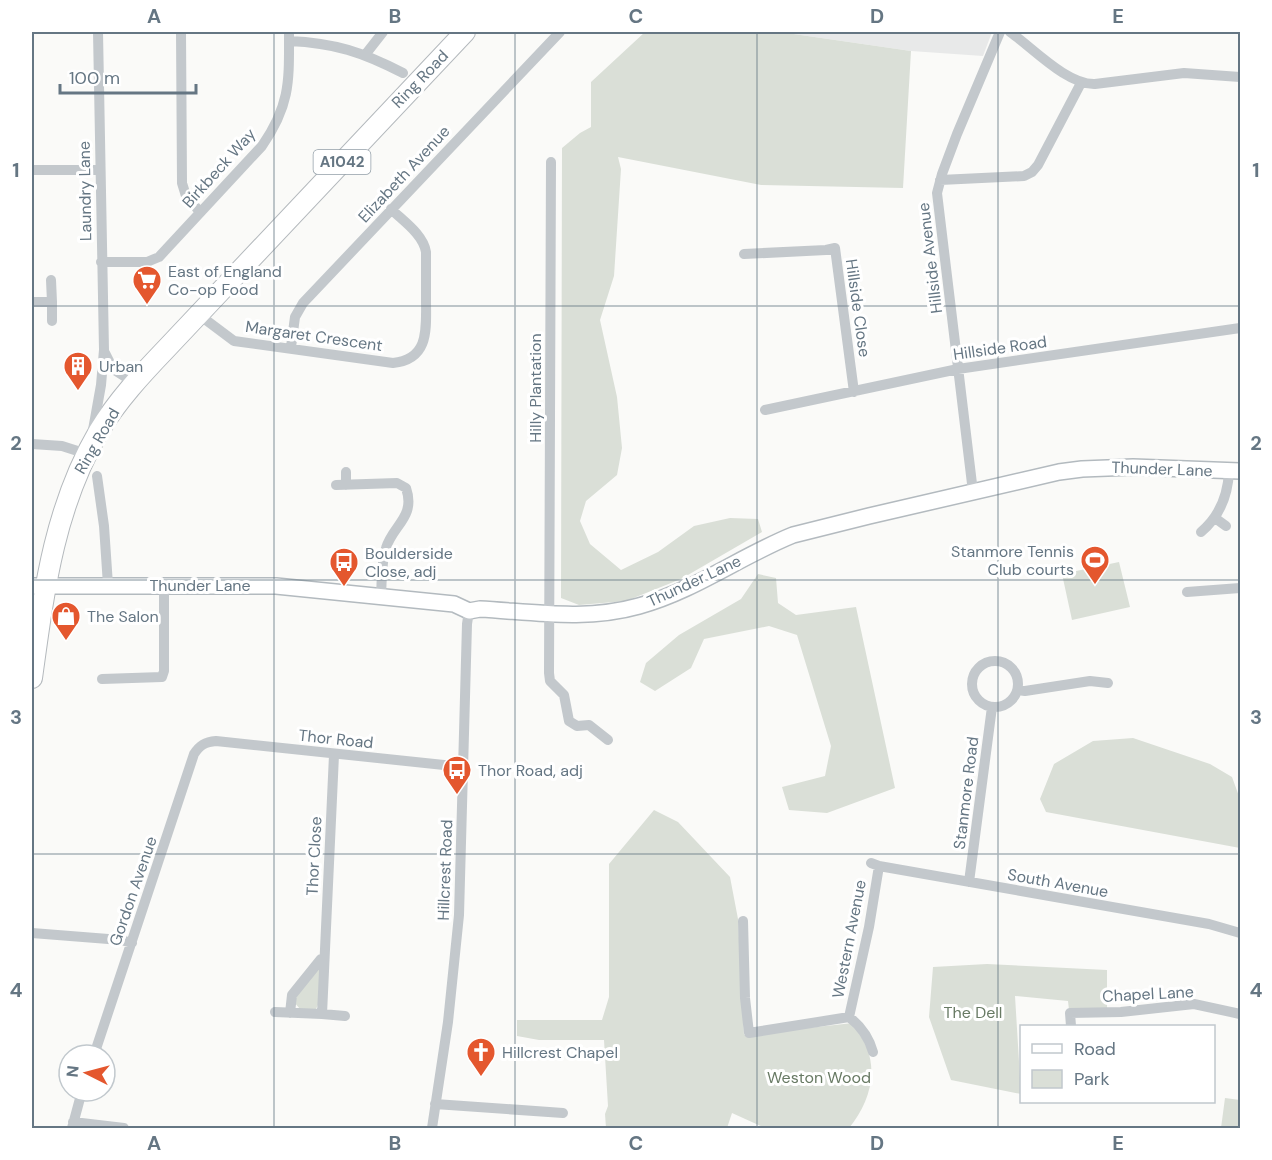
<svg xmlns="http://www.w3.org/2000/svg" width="1272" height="1160" font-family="'DM Sans',sans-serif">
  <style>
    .built { fill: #e8e9e9 }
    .green { fill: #dadfd7 }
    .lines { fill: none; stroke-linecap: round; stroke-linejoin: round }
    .secondary-casing { stroke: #b3babf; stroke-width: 18 }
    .highway-casing { stroke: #b4b9bd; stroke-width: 22 }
    .street { stroke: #c3c8cc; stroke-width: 10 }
    .secondary { stroke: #fff; stroke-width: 15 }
    .highway { stroke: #fff; stroke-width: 20 }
    .grid { fill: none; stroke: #657683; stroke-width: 1.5; stroke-opacity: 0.55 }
    .labels { text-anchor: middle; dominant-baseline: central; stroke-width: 6; stroke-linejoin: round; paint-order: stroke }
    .shield { fill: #fff; stroke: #939fa8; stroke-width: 1.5 }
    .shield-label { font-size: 15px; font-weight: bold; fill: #657683 }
    .street-label { font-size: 16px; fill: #657683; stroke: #fff }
    .poi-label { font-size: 16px; fill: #657683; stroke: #fff; text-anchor: start }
    .park-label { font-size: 16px; fill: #687a64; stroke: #fff }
    .neatline { fill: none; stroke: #657683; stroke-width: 2 }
    .grid-label { font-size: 20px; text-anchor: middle; font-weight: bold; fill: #657683 }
  </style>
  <rect width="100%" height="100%" fill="#fafaf8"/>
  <path class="built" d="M780,32H992L983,56L911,51Z"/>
  <path class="green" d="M645,32H780L911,51L903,188L761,185L618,157L621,169L614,276L600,320L617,397L622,448L617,475L586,501L580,521L590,544L621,570L658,552L694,526L730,518L758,519L762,532L681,579L626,601L579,605L561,598L562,148L580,133L591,127V82Z
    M1119,562L1130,607L1072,620L1062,574Z
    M758,574L776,578L778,603L796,615L856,607L895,788L827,813L789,810L782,787L825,776L831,746L797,635L769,626L704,639L691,668L655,691L640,682L646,663L679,635L741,599Z
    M1133,738L1210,764L1232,777L1240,799V848L1046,812L1040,799L1054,764L1093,741Z
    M654,810L678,822L730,877L738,919L744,1035L853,1023C857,1031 864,1040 867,1048C878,1076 867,1107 849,1128H765L732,1113L727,1128H606L605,1114L608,1106L604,1040H539L517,1036V1020H602L609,997V864Z
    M987,964L1107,970V1009L1069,1010L1068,1001L1015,996L1021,1094L951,1080L929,1017L933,967Z
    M320,968L318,1005L316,1009H300L294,1002L298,992Z
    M1225,1098L1240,1100V1128H1221Z"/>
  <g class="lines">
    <g class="secondary-casing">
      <path id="secondary" d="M32,586H276L454,604L469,611L480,609C534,612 586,621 639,606C694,591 741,556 793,535L869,516L1059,472L1082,469L1133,467L1240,471"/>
    </g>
    <g class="highway-casing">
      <path id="highway" d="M32,678C44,591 54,508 99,431C117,401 142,374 166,349L465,32"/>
    </g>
    <path class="street" d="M181,32L182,183L186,196L200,212
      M1010,32C1033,48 1067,85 1095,84L1184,73L1240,77
      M289,41C335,43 362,52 403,73
      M365,55L383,32
      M551,162L549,673L550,681L564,695L569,721L577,726L589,725L608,740
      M32,170H99
      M940,180L1024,176L1032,172L1038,165L1081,83
      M744,254L826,250L835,248L854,392
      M101,262H147L159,257L262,146C291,104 289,80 289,32
      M32,302H52L51,280
      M52,302V321
      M198,314L234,341L393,363C430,359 426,328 426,300C426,284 426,268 426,252C423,234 403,221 391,209
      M291,347L295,317L303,303L560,32
      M105,353L113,369L135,383
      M765,410L958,369L1240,328
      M93,430L101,385L104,350L98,32
      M32,444L62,446L87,454L88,451
      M346,472V485
      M97,476L104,526L108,585
      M336,485L397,483L406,488C416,517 393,525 386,548C381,563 382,581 381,596
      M973,492L937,193L942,174L957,134L1000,32
      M1215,518L1226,526
      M1201,532C1220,516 1228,495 1229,471
      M1187,592L1240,588
      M972 684a23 23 0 1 1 46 0a23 23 0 1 1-46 0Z
      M102,679L162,677L164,671V585
      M1018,690L1025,691L1090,681L1108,683
      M871,863L879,866L1209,924L1240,933
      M969,882L992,707
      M743,921L745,998L749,1033L849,1017C861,1026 869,1038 873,1052
      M32,933L121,940L132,943
      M275,1012L322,1014L334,755
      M290,1013L292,995L321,959H324
      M322,1014L345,1016
      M849,1017L869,927L879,866
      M1071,1026L1070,1013L1121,1012L1194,1004L1240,1014
      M94,1055L194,754C200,745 205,742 216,741L463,767
      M435,1104L563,1113
      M73,1122L124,1128
      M72,1128L82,1091
      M432,1128L448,1022L459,915L467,624L469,611"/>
    <use href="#secondary" class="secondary"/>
    <use href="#highway" class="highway"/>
  </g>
  <path class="grid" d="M274,32V1128M515,32V1128M757,32V1128M998,32V1128M32,306H1240M32,580H1240M32,854H1240"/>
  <defs>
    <g id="supermarket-pin" transform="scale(1.5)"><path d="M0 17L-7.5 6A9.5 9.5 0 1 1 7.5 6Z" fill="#e4572e" stroke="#fff"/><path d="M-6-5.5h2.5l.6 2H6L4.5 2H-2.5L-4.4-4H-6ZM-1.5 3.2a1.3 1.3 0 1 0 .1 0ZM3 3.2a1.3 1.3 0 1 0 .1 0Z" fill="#fff"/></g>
    <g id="building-pin" transform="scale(1.5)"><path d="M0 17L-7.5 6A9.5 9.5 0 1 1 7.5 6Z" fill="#e4572e" stroke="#fff"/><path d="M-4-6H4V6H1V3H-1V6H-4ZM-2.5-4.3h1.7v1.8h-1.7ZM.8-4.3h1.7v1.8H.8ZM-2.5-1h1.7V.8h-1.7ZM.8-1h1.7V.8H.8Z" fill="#fff"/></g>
    <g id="stadium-pin" transform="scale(1.5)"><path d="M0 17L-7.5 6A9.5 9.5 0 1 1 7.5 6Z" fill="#e4572e" stroke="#fff"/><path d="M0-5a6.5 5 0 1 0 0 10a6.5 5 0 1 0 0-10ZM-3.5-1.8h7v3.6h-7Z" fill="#fff"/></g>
    <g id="bus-pin" transform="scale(1.5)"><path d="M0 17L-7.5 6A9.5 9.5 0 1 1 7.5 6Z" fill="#e4572e" stroke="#fff"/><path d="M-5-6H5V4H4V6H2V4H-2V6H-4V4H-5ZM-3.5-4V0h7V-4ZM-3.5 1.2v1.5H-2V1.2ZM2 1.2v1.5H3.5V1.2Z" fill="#fff"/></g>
    <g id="shop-pin" transform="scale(1.5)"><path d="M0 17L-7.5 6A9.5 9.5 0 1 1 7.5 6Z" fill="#e4572e" stroke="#fff"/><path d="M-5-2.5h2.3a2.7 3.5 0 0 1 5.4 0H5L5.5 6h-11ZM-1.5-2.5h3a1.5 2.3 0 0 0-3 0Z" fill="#fff"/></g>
    <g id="church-pin" transform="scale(1.5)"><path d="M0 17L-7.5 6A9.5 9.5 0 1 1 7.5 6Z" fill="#e4572e" stroke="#fff"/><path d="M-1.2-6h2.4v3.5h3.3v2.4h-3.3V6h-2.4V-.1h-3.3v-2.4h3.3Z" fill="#fff"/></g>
  </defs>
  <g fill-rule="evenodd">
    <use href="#supermarket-pin" x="147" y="280"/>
    <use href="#building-pin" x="78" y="366"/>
    <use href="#stadium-pin" x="1095" y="560"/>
    <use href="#bus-pin" x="344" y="562"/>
    <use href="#shop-pin" x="66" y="616"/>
    <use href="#bus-pin" x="457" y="770"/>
    <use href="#church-pin" x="481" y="1052"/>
  </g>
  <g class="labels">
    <rect class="shield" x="313.5" y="150" width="57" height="24" rx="4.5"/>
    <g class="shield-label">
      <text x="342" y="162">A1042</text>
    </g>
    <g class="street-label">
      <text transform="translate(420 79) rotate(-46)">Ring Road</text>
      <text transform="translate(219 168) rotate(-48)">Birkbeck Way</text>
      <text transform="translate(404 174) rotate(-47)">Elizabeth Avenue</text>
      <text transform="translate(85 191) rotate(-91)">Laundry Lane</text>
      <text transform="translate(930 258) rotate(-97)">Hillside Avenue</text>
      <text transform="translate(858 308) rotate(82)">Hillside Close</text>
      <text transform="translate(314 336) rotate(8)">Margaret Crescent</text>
      <text transform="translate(1000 348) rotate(-8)">Hillside Road</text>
      <text transform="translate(535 388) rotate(-90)">Hilly Plantation</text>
      <text transform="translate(97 441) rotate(-60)">Ring Road</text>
      <text transform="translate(1162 469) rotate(2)">Thunder Lane</text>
      <text transform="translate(694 581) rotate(-25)">Thunder Lane</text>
      <text x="200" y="585">Thunder Lane</text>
      <text transform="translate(336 739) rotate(6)">Thor Road</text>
      <text transform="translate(966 793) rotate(-83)">Stanmore Road</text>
      <text transform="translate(314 856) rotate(-87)">Thor Close</text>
      <text transform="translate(445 870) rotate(-88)">Hillcrest Road</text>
      <text transform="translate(1058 883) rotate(10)">South Avenue</text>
      <text transform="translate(133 891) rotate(-71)">Gordon Avenue</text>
      <text transform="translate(849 939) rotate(-79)">Western Avenue</text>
      <text transform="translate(1148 994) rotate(-3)">Chapel Lane</text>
    </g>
    <g class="poi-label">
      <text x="168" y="271">East of England<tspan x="168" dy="18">Co-op Food</tspan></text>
      <text x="99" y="366">Urban</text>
      <text x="1074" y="551" text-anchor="end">Stanmore Tennis<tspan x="1074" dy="18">Club courts</tspan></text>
      <text x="365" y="553">Boulderside<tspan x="365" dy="18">Close, adj</tspan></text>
      <text x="87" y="616">The Salon</text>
      <text x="478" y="770">Thor Road, adj</text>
      <text x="502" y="1052">Hillcrest Chapel</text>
    </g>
    <g class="park-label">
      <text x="973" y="1012">The Dell</text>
      <text x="819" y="1077">Weston Wood</text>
    </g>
  </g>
  <rect width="1272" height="1160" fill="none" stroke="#ffffff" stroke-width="66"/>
  <rect x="1020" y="1025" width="195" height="78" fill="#ffffff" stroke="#c1c8cd" stroke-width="1.5"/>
  <rect x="1032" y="1044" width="30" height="9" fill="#ffffff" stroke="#c1c8cd" stroke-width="1.5"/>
  <text x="1074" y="1055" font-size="18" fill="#657683">Road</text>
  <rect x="1032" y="1070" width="30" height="18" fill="#dadfd7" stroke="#c1c8cd" stroke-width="1.5"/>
  <text x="1074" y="1085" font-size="18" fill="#657683">Park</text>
  <g transform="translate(87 1073) rotate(276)"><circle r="28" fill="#ffffff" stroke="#c1c8cd" stroke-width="1.5"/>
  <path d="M0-4.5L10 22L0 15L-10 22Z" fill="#e4572e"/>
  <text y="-9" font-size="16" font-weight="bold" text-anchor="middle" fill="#657683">N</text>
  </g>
  <path d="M60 84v9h136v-9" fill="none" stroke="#657683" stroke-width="3"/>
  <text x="69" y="84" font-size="18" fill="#657683" stroke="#ffffff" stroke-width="4.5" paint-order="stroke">100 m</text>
  <rect x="33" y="33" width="1206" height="1094" class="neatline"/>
  <g class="grid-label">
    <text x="154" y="23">A</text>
    <text x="395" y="23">B</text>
    <text x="636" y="23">C</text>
    <text x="877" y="23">D</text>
    <text x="1118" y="23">E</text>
    <text x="16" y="177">1</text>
    <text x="1256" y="177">1</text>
    <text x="16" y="450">2</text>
    <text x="1256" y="450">2</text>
    <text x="16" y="724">3</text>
    <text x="1256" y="724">3</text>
    <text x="16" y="997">4</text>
    <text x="1256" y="997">4</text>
    <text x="154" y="1150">A</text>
    <text x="395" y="1150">B</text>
    <text x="636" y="1150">C</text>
    <text x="877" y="1150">D</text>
    <text x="1118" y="1150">E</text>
  </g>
</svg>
